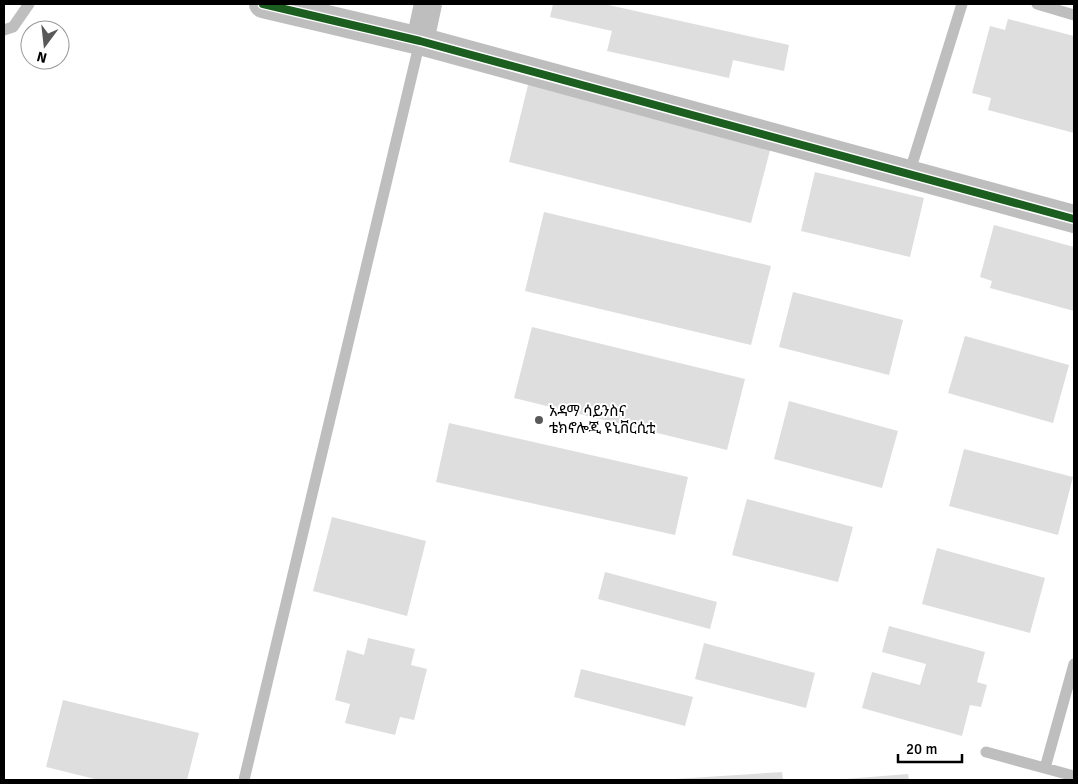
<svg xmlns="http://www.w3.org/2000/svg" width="1078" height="784" font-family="Signika,'Noto Sans Ethiopic',sans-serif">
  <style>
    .building { fill: #dedede }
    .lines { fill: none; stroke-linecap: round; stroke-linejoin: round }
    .service { stroke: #bebebe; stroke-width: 11 }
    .tertiary { stroke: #bebebe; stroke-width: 28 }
    .cycleway-casing { stroke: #fff; stroke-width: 11 }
    .cycleway { stroke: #1b5e20; stroke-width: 8 }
    .poi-dot { fill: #595959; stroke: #fff; stroke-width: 2 }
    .labels { text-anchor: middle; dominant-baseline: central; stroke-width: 4; stroke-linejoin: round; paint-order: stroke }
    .poi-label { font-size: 15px; fill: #000; stroke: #fff; text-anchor: start }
  </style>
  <rect width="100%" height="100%" fill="#fff"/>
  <path class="building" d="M553,4H604L789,45L784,71L733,60L729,78L607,51L612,31L550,17Z
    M1008,19L1074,36V133L988,110L991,98L972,93L990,26L1005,30Z
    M530,77L773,139L751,223L509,162Z
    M815,172L924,198L910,257L801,231Z
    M544,212L771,266L751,345L525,291Z
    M994,225L1074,247V311L990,288L992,281L980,277Z
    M793,292L903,320L889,375L779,347Z
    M532,327L745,379L727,450L514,398Z
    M965,336L1069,365L1053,423L948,393Z
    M789,401L898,431L882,488L774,459Z
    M449,423L688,477L675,535L436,482Z
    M964,449L1073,477L1058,535L949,506Z
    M747,499L853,527L838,582L732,555Z
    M332,517L426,541L407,616L313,591Z
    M937,548L1045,578L1030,633L922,604Z
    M605,572L717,602L710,629L598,599Z
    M889,626L985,652L977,682L987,685L981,707L970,705L962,736L862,708L872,672L920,685L926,664L882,652Z
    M368,638L415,649L411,665L427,669L414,720L400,717L395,735L345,723L350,704L335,700L347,650L364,655Z
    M704,643L815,673L806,708L695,679Z
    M581,669L693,697L685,726L574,697Z
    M63,700L199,733L187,780H99L46,767Z
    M782,772L783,780H675V779Z
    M908,774L909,780H845V779Z"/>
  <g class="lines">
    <path class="service" d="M1037,4L1074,15
      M4,30L13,27L29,4
      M909,174L962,4
      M986,752L1074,776
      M1045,768L1074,664
      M244,780L420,41"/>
    <path class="tertiary" d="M263,4L420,41L1074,219
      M420,41L428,4"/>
    <g class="cycleway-casing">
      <path id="cycleway" d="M263,4L420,41L1074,219"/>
    </g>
    <use href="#cycleway" class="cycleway"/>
  </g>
  <circle class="poi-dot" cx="539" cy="420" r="5"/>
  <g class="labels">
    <g class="poi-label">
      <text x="549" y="411">አዳማ ሳይንስና<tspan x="549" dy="17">ቴክኖሎጂ ዩኒቨርሲቲ</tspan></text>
    </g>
  </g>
  <rect width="1078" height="784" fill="none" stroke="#000000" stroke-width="10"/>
  <g transform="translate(45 45) rotate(195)"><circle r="24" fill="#ffffff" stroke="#999999"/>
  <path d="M0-4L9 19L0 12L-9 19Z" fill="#595959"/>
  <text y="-8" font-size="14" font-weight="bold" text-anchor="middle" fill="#000000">N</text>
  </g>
  <path d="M898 754v8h64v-8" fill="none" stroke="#000000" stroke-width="2.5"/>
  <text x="906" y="754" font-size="15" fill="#000000" stroke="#ffffff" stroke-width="4" paint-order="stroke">20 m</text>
</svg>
